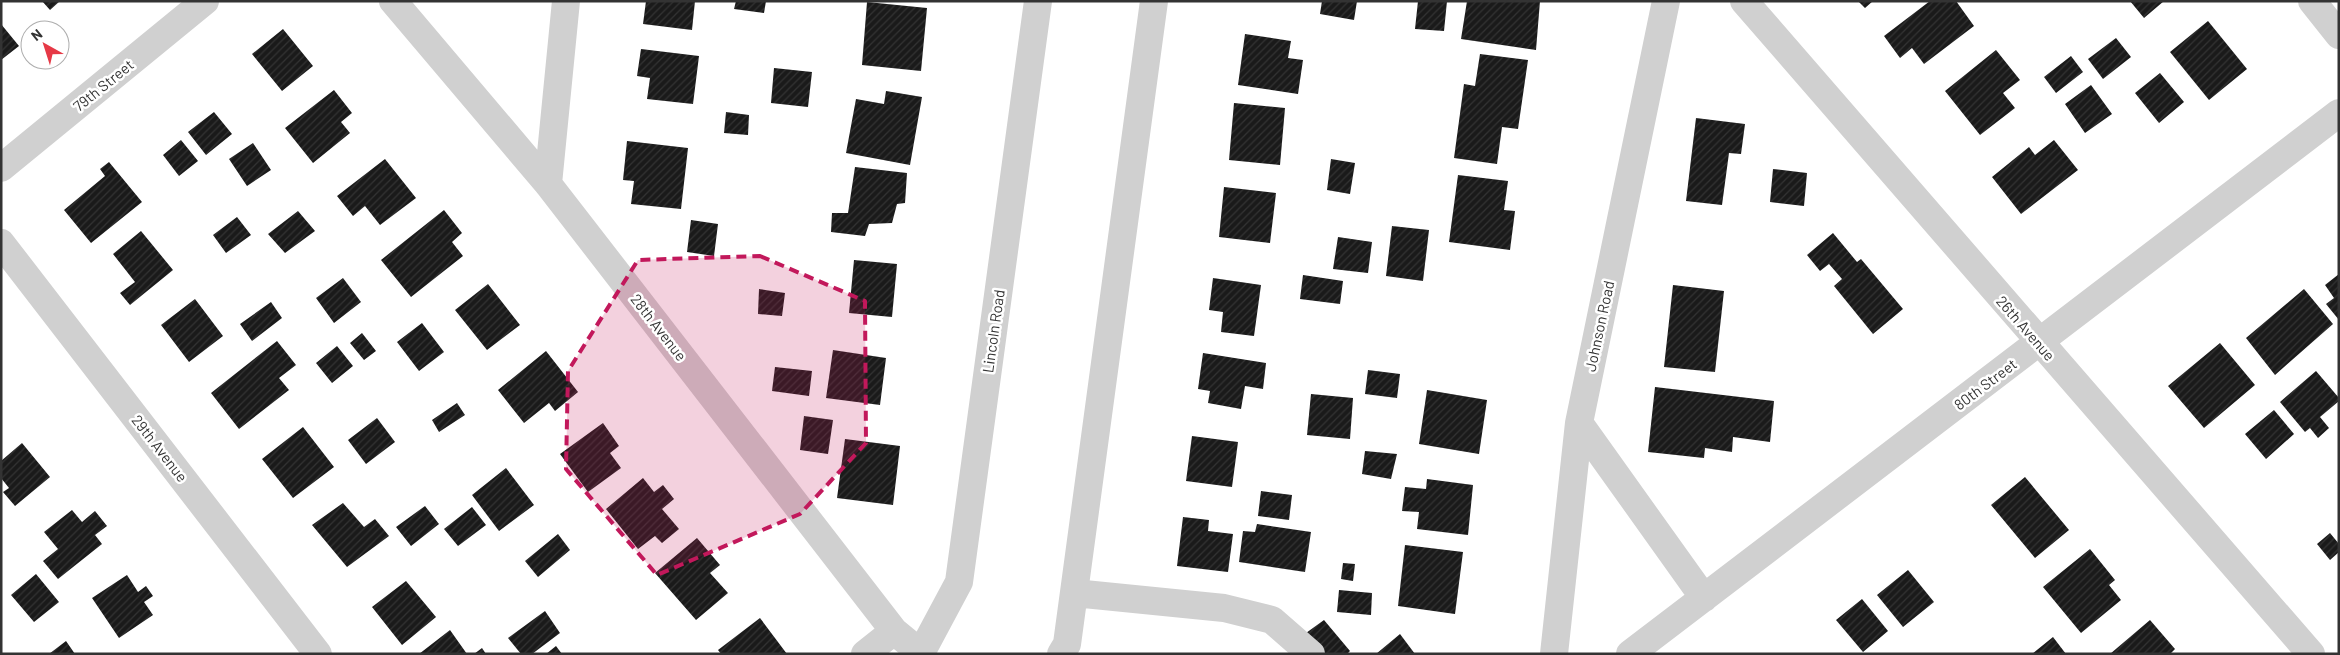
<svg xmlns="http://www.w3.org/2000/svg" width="2340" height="655" font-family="Barlow,sans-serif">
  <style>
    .building { fill: url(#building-hatch) }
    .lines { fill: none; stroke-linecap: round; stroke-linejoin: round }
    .minor { stroke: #d0d0d0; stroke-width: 28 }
    .marked { fill: #c2185b; fill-opacity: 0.2; stroke: #c2185b; stroke-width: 4; stroke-dasharray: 10 6; stroke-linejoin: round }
    .labels { text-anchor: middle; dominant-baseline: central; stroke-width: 5; stroke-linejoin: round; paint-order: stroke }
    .street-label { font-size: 15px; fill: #333; stroke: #fff }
  </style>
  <defs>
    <pattern id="building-hatch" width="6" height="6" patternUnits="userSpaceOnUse" patternTransform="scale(1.25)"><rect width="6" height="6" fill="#1a1a1a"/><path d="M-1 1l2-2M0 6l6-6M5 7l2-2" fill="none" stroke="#333"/></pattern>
  </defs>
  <rect width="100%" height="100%" fill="#fff"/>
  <path class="building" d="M42,1H60L50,10Z
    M646,1H695L692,30L643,24Z
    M736,1H766L764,13L734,9Z
    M1322,1H1357L1354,20L1320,14Z
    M1418,1H1447L1444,31L1415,29Z
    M1467,1H1540L1536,50L1461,39Z
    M1858,1H1873L1865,8Z
    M1930,1H1956L1974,26L1924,64L1912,48L1900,58L1884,36Z
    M2130,1H2164L2144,18Z
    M867,2L927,8L921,71L862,65Z
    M2208,21L2247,69L2209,100L2170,52Z
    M1,24L19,46L1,60Z
    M283,29L313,66L282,91L252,54Z
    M1245,34L1291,41L1288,58L1303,60L1298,94L1238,85Z
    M2116,38L2131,57L2103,79L2088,59Z
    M641,49L699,56L693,104L647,99L650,78L637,76Z
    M1996,50L2020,80L2003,93L2015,108L1980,135L1945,91Z
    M1480,54L1528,60L1518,129L1502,127L1497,164L1454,158L1464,84L1475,86Z
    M2071,56L2083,72L2056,93L2044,77Z
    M774,68L812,72L808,107L771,103Z
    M2160,73L2184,102L2159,123L2135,93Z
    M2091,85L2112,114L2085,133L2065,104Z
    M334,90L352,113L341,122L350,133L313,163L285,128Z
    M886,91L922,97L910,165L846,153L856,99L884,104Z
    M1234,103L1285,108L1280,165L1229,160Z
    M214,112L232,134L206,155L188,132Z
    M726,112L749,115L748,135L724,133Z
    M1696,118L1745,124L1741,154L1729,153L1722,205L1686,201Z
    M181,140L198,161L179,176L163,155Z
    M2054,140L2078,170L2021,214L1992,177L2029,147L2035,155Z
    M627,141L688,148L681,209L631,204L634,181L623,180Z
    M253,143L271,170L247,186L229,159Z
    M385,159L416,198L380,225L365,206L353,216L337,196Z
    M1331,159L1355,163L1350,194L1327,190Z
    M109,162L142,202L91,243L64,210L105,176L100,169Z
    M855,167L907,173L905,203L897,204L892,223L869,224L865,236L831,232L832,213H848Z
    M1773,169L1807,173L1804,206L1770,202Z
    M1458,175L1508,181L1504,210L1515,211L1510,250L1449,242Z
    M1224,187L1276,193L1270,243L1219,237Z
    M444,210L462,233L452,242L463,256L411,297L381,260Z
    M298,211L315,231L285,253L268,234Z
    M237,217L251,235L226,253L213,235Z
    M691,220L718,224L714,256L687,252Z
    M1392,226L1429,230L1423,281L1386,276Z
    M141,231L173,270L130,305L120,293L135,282L113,254Z
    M1833,233L1857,262L1861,259L1903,309L1873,334L1834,286L1842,279L1829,264L1820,271L1807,255Z
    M1338,237L1372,242L1368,273L1333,269Z
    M854,260L897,264L892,317L849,313Z
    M2339,274V320L2326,304L2334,298L2325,285Z
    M1303,275L1343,281L1340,304L1300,299Z
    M343,278L361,302L334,323L316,298Z
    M1213,278L1261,285L1254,336L1221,332L1223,312L1209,310Z
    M488,284L520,325L487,350L455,310Z
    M1673,285L1724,291L1715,372L1664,367Z
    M759,289L785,293L782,316L758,314Z
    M2304,289L2333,324L2275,375L2246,338Z
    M195,299L223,336L189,362L161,325Z
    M271,302L282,318L252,341L240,324Z
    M422,323L444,352L419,371L397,342Z
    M362,333L376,351L364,360L350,343Z
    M277,341L296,365L279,378L289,390L239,429L211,393Z
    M2220,343L2255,385L2204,428L2168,386Z
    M337,346L353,366L332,383L316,363Z
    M833,350L886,358L880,405L826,398Z
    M546,351L578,392L555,411L549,403L524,423L498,390Z
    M1203,353L1266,363L1263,389L1245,386L1241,409L1208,403L1210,391L1198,389Z
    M775,367L812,371L809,396L772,391Z
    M1368,370L1400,374L1397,398L1365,394Z
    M2316,371L2339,398V401L2320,417L2329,428L2318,438L2310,428L2305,432L2280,402Z
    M1655,387L1774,401L1770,442L1733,437L1732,452L1705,448L1704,458L1648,452Z
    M1427,390L1487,400L1479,454L1419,444Z
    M1311,394L1353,398L1350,439L1307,435Z
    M457,403L465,415L439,432L432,420Z
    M2274,410L2294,434L2266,459L2245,434Z
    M804,416L833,420L828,454L800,450Z
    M377,418L395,442L366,464L348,440Z
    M603,423L619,446L610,453L621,468L588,492L560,454Z
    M303,427L334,467L293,498L262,459Z
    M1192,436L1238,442L1232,487L1186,481Z
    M845,439L900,446L893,505L837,498Z
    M22,443L50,477L15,506L3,492L9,488L1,478V461Z
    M1365,451L1397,454L1391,479L1362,474Z
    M506,468L534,505L499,531L472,495Z
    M2025,477L2069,530L2035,558L1991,505Z
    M643,478L654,492L663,485L674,499L662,509L679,529L662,543L655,536L638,549L606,509Z
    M1427,479L1473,485L1468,535L1417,529L1419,512L1402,511L1405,487L1426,489Z
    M1261,491L1292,495L1289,520L1258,516Z
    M343,503L364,527L375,519L389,536L347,567L312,525Z
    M425,506L439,524L411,546L396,527Z
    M472,507L486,525L458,546L444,529Z
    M72,510L82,522L95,511L107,526L95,535L102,544L58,579L43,561L58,549L44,532Z
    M1183,517L1209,520L1208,531L1233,534L1228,572L1177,566Z
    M1257,524L1311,532L1305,572L1239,562L1243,531L1255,532Z
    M2330,533L2339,544V552L2330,560L2317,544Z
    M558,534L570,550L538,577L525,561Z
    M697,538L720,565L710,573L728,593L696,620L655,573Z
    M1405,545L1463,552L1455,614L1398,606Z
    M2090,549L2115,580L2109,585L2121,600L2081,633L2043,587Z
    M1343,563L1355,564L1353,581L1341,579Z
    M1908,570L1934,602L1903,627L1877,595Z
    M36,574L59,602L34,622L11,595Z
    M127,575L138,592L146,586L153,596L144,602L153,615L119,638L92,598Z
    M406,581L436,617L402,645L372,607Z
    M1339,590L1372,593L1371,615L1337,612Z
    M1862,599L1888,631L1863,652L1836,620Z
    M545,611L560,633L532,654H521L508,638Z
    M760,618L787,654H721L718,650Z
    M1324,620L1350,651L1347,654H1323L1306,633Z
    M2150,620L2175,649L2170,654H2110Z
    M450,630L467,654H419Z
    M1400,634L1415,654H1376Z
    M2053,637L2066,654H2032Z
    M66,641L75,654H49Z
    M556,646L562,654H546Z
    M482,648L486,654H474Z"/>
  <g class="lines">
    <path class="minor" d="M393,1L548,184L894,631L922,654
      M1744,1L2311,654
      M2312,1L2339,35
      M1,168L205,1
      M548,184L566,1
      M1,243L318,654
      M1579,423L1704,598
      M1074,593L1224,608L1272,620L1311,654
      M921,653L959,582L1038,1
      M865,654L894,631
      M1061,654L1067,644L1154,1
      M1554,654L1579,423L1666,1
      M1630,654L2339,113"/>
  </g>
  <path class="marked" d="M760,256L865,301L866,443L800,514L657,575L566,469L568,371L638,260Z"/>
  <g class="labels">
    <g class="street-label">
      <text transform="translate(103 85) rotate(-39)">79th Street</text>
      <text transform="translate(1599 326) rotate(-78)">Johnson Road</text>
      <text transform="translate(659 327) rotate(52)">28th Avenue</text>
      <text transform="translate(2026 328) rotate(49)">26th Avenue</text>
      <text transform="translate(993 331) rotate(-82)">Lincoln Road</text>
      <text transform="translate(1985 384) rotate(-37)">80th Street</text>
      <text transform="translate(160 448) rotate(52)">29th Avenue</text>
    </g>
  </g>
  <rect width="2340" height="655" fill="none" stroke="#333333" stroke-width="5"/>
  <g transform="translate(45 45) rotate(321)"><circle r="24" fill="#ffffff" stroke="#adadad"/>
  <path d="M0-4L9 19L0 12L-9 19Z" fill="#e63946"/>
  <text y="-8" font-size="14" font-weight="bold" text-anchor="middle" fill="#333333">N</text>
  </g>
</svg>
